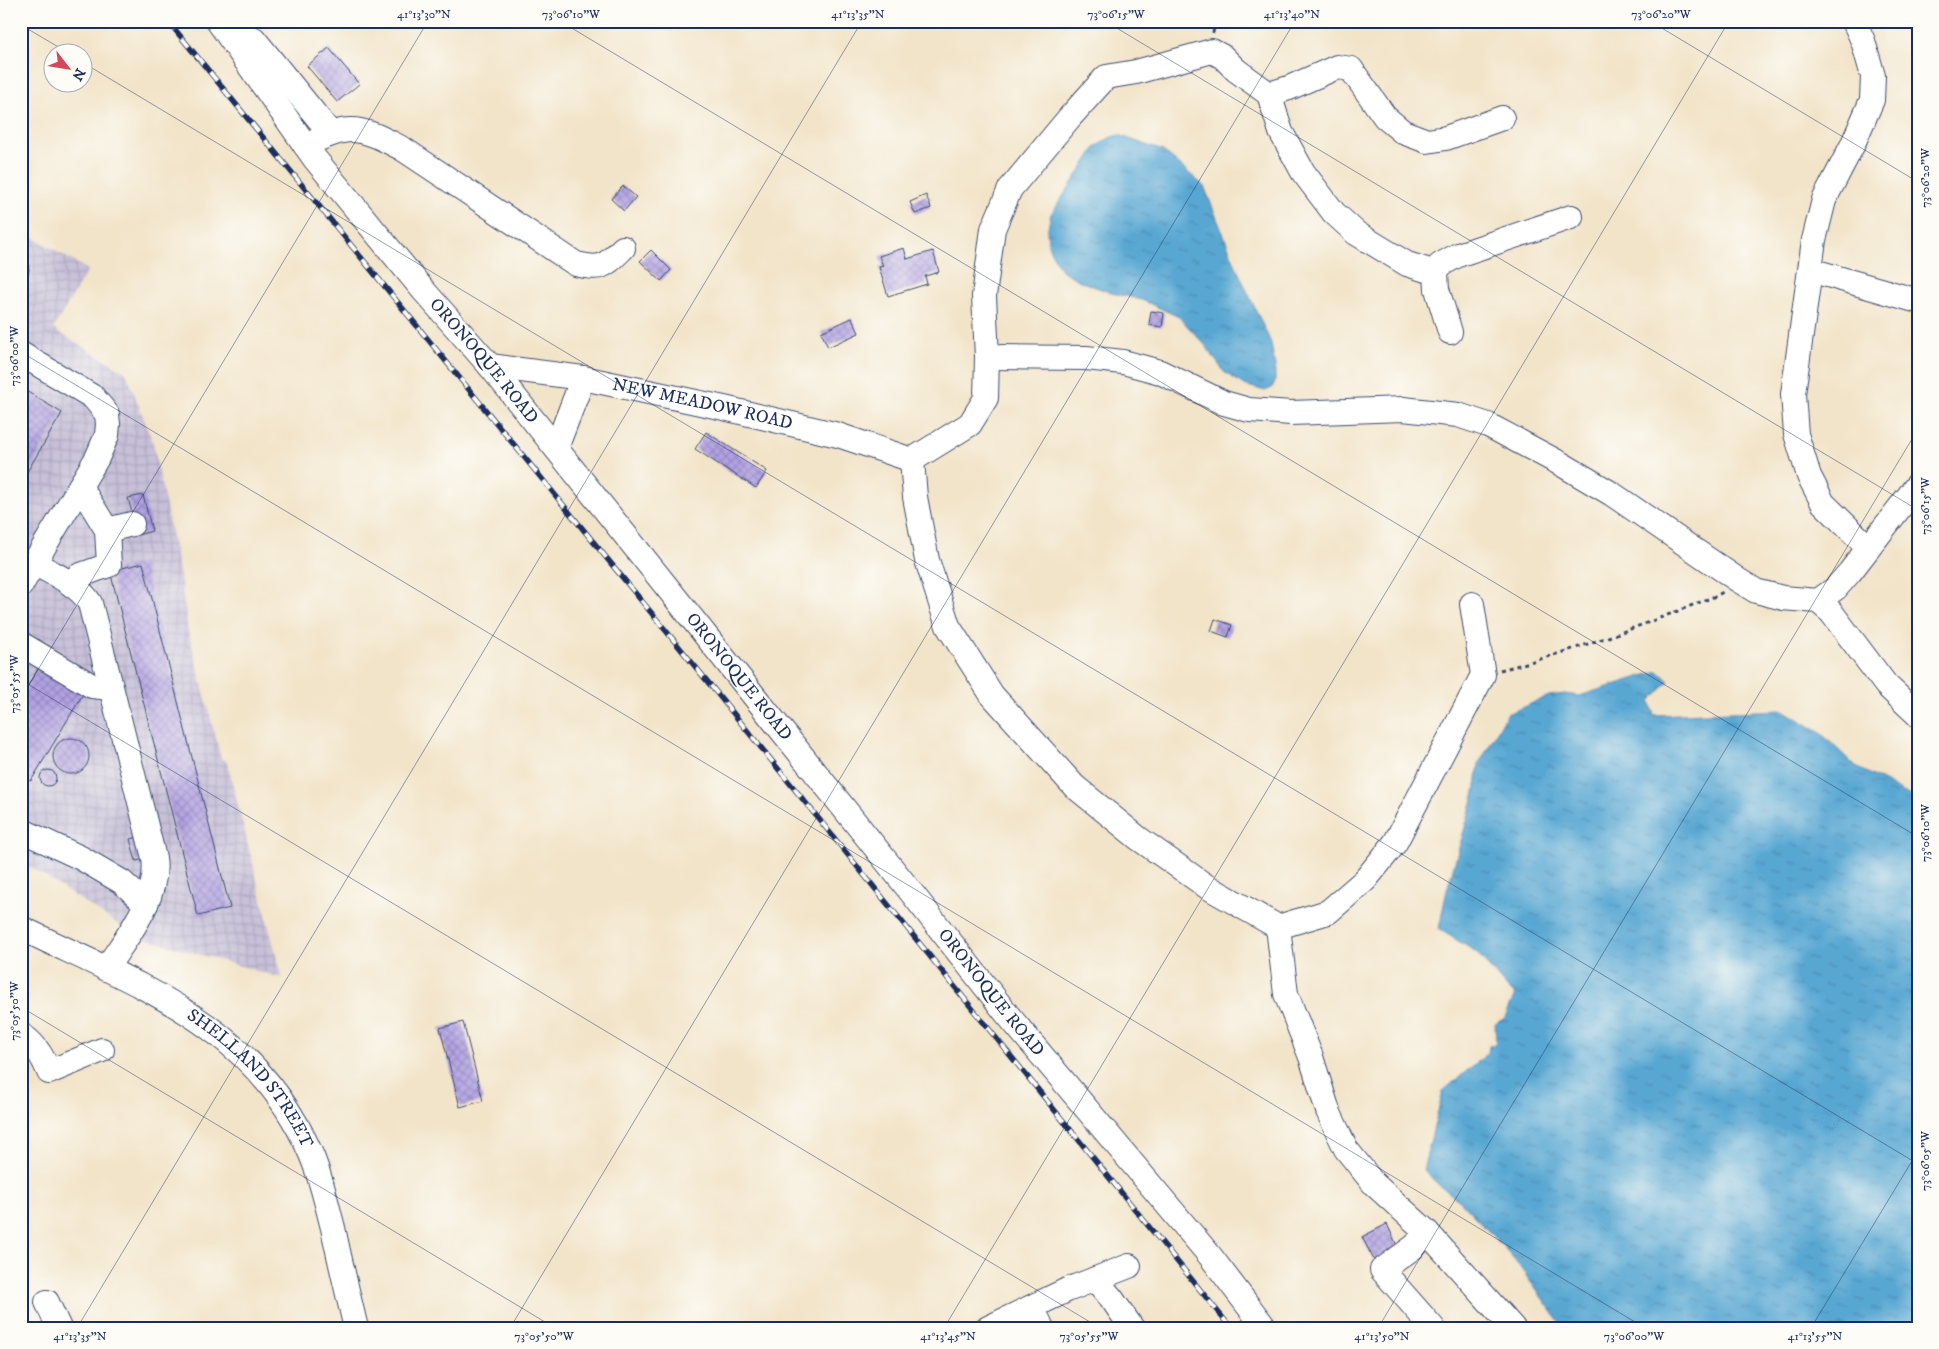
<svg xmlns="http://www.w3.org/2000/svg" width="1939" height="1349" font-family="'IM FELL DW Pica',serif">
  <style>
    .industrial { fill: url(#industrial-grid) }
    .water { fill: url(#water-ripples); stroke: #3a6b98 }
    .building { fill: url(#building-cross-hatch) }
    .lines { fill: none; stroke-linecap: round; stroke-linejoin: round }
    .minor-casing { stroke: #3b4a6e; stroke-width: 26 }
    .path { stroke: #3b4a6e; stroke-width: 3; stroke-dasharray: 4 4; stroke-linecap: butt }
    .minor { stroke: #fff; stroke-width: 24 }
    .rail-casing { stroke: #1b2f5e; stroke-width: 5.5 }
    .rail { stroke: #fdfcf7; stroke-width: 4; stroke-dasharray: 11; stroke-linecap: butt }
    .ticks { fill: none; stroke: #1b2f5e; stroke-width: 1; stroke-opacity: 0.45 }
    .labels { text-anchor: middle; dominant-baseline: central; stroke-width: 4; stroke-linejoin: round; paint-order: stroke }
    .street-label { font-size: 18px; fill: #1b2f5e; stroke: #fdfcf7 }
    .neatline { fill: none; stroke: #1b2f5e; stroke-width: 2 }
    .ticks-label { font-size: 12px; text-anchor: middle; fill: #1b2f5e }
  </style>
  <defs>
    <pattern id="industrial-grid" width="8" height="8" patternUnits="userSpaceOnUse" patternTransform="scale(1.25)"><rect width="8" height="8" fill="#c7c0d8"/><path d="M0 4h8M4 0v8" fill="none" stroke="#aaa5bc"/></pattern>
    <pattern id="water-ripples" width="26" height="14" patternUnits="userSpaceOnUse" patternTransform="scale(1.25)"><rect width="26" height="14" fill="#59a7d3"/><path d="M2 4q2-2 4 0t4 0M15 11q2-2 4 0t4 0" fill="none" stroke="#4988ae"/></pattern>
    <pattern id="building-cross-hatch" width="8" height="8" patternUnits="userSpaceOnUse" patternTransform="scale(1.25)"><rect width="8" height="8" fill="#b2a2e3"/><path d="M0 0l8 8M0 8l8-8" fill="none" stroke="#9084bb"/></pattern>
  </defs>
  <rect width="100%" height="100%" fill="#fdfcf7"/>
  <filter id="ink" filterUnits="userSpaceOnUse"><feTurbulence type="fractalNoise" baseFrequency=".02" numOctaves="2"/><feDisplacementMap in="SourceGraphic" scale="10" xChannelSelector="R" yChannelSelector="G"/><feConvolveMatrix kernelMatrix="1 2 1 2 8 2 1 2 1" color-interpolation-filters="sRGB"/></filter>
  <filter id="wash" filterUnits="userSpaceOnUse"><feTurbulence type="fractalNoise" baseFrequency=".0096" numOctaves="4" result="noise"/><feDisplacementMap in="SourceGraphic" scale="20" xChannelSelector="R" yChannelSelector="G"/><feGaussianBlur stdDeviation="1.12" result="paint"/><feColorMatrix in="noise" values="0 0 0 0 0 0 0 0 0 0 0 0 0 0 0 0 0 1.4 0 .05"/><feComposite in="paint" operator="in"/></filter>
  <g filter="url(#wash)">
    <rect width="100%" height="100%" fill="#f2e4c9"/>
    <path class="industrial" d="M21,230L88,270L53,329L126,372L153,443L180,576L188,630L221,758L227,762L282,978L136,936L35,870L21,863Z"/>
    <path class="water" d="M1119,135L1163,151L1204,186L1238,271L1271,343L1275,366V381L1272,388L1265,391L1244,385L1224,372L1206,346L1179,317L1142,300L1112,293L1082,282L1061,270L1049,248L1047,232L1051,214L1097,146L1111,137Z
      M1658,671L1669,681L1650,701L1654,715L1783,710L1821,733L1856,767L1918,800V1328H1564L1511,1255L1460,1201L1441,1187L1423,1170L1443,1091L1488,1053L1489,1046L1496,1043L1495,1024L1505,1018L1515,994L1508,989L1476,952L1439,929L1447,890L1475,792L1479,764L1507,714L1549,696L1565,694L1579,696Z"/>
    <g id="blocks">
      <path class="building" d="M329,48L359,84L337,102L307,66Z
        M623,186L636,197L624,211L611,199Z
        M926,195L931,208L915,214L910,202Z
        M904,248L907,259L933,251L939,272L925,276L927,284L888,296L879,267L883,266L879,256Z
        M651,250L671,270L661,281L640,261Z
        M21,251L27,258L29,270L26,282L21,288Z
        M1151,311L1164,313L1162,327L1149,325Z
        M852,318L859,333L828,347L821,332Z
        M21,388L62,413L21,482Z
        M706,432L767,471L756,488L695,449Z
        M143,495L152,531L138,535L128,498Z
        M143,563L230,908L198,916L110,571Z
        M1215,619L1232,625L1228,637L1211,631Z
        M39,667L83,694L31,781L21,775V697Z
        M53 756a18 18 0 1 1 36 0a18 18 0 1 1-36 0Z
        M40 778a8 8 0 1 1 16 0a8 8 0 1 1-16 0Z
        M139,837L144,859L136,861L130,839Z
        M463,1022L483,1101L460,1107L440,1028Z
        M1387,1224L1398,1248L1374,1260L1362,1237Z"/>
    </g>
  </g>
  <g filter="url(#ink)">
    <use href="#blocks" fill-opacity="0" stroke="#3b4a6e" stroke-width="1"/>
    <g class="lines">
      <g class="minor-casing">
        <g id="minor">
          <path id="s1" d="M218,21L315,159L424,291L490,366L915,897L1007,1014L1211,1257L1265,1328"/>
          <path d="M1854,21L1863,41L1873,76L1872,100L1852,146L1824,200L1814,240L1793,394L1796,434L1809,476L1823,503L1868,547"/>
          <path d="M230,38L244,35L254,39L331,134"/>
          <path d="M1269,94L1289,88L1337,67L1351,69L1385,117L1403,132L1427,141L1446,138L1502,118"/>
          <path d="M305,145C319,139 336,130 351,130C369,130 387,141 403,149L576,264C602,270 604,267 623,248"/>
          <path d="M1810,270L1918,301"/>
          <path d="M1450,332L1437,289L1436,273L1440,265L1458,255L1571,217"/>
          <path d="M21,354L93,397L107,414L108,424L107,435L97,458L21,585"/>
          <path d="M987,357L1086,358L1123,362L1160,372L1224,403L1249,410L1291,413L1403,409L1458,415L1488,425L1563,465L1612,494L1738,580L1756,591L1783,598L1818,601L1831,612L1886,685L1918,715"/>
          <path id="s2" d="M490,366L583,378L724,408L838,435L912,460"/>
          <path d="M556,448L583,378"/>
          <path d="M912,460L915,497L927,560L948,626L992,695L1074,786L1138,838L1206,886L1278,927L1328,912L1365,880L1395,843L1483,675L1472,604"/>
          <path d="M912,460L970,424L986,398L987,357L984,296L993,229L1010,189L1070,117L1106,77L1136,72L1212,51L1223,57L1236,70L1269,94L1281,132L1303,172L1334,213L1356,233L1407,264L1436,273"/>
          <path d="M107,530L132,524"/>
          <path d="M34,563C54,574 78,584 90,603L154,858C160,898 126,937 106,969"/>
          <path d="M72,585L78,576L109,565L107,530L80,486"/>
          <path d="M1818,601L1836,588L1850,572L1918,484"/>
          <path d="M21,644L92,686L111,688"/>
          <path d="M21,830L81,858L122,882L146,904"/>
          <path d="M1278,927L1286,994L1311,1057L1328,1111L1346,1149L1374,1184L1427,1232L1513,1328"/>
          <path id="s3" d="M21,928C137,985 255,1024 310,1152C321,1176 326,1202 333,1228C340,1261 348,1295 356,1328"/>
          <path d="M21,1035C35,1043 43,1057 49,1072L102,1050"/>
          <path d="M1427,1232L1415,1246L1382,1270L1433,1328"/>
          <path d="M1095,1279L1112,1299L1132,1328"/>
          <path d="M47,1302L59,1328"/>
          <path d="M1032,1307L1042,1328"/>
          <path d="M988,1328L1067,1290L1129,1266"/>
        </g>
      </g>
      <path class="path" d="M1213,33L1215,21
        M1500,670C1575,651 1646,624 1718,595L1723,592"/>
      <use href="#minor" class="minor"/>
      <g class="rail-casing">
        <path id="rail" d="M168,21L716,692L1231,1328"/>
      </g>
      <use href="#rail" class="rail"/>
    </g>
  </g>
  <path class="ticks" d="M560,21L1918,837M1105,21L1918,510M1650,21L1918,182M21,25L67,52M82,62L1918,1164M21,352L1645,1328M21,680L1100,1328M21,698L428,21M21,1007L555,1328M77,1328L862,21M510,1328L1295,21M944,1328L1729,21M1378,1328L1918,429M1811,1328L1918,1151"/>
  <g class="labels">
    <g class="street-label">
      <text stroke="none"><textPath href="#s1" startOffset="432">ORONOQUE ROAD</textPath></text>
      <text stroke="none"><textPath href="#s2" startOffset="216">NEW MEADOW ROAD</textPath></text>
      <text stroke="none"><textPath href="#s1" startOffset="838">ORONOQUE ROAD</textPath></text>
      <text stroke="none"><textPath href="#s1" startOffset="1242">ORONOQUE ROAD</textPath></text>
      <text stroke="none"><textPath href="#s3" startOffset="279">SHELLAND STREET</textPath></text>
    </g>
  </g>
  <rect width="1939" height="1349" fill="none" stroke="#fdfcf7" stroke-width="55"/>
  <g transform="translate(68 68) rotate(121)"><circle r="24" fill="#fdfcf7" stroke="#a3aaba"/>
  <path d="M0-4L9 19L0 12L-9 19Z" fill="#d1495b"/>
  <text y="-8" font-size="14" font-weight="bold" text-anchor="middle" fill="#1b2f5e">N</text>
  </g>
  <rect x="28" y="28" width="1884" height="1294" class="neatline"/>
  <g class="ticks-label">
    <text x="424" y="18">41°13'30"N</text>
    <text x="571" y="18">73°06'10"W</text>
    <text x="858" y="18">41°13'35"N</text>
    <text x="1116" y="18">73°06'15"W</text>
    <text x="1292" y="18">41°13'40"N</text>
    <text x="1661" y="18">73°06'20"W</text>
    <text transform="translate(1925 178) rotate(-90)" y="4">73°06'20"W</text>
    <text transform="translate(14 356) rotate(-90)" y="4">73°06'00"W</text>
    <text transform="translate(1925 506) rotate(-90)" y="4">73°06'15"W</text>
    <text transform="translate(14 684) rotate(-90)" y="4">73°05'55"W</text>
    <text transform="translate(1925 833) rotate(-90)" y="4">73°06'10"W</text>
    <text transform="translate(14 1011) rotate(-90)" y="4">73°05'50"W</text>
    <text transform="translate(1925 1161) rotate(-90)" y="4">73°06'05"W</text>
    <text x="80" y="1340">41°13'35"N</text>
    <text x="544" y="1340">73°05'50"W</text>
    <text x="948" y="1340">41°13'45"N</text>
    <text x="1089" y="1340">73°05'55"W</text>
    <text x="1382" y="1340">41°13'50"N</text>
    <text x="1634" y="1340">73°06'00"W</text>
    <text x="1815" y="1340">41°13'55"N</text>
  </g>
</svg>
